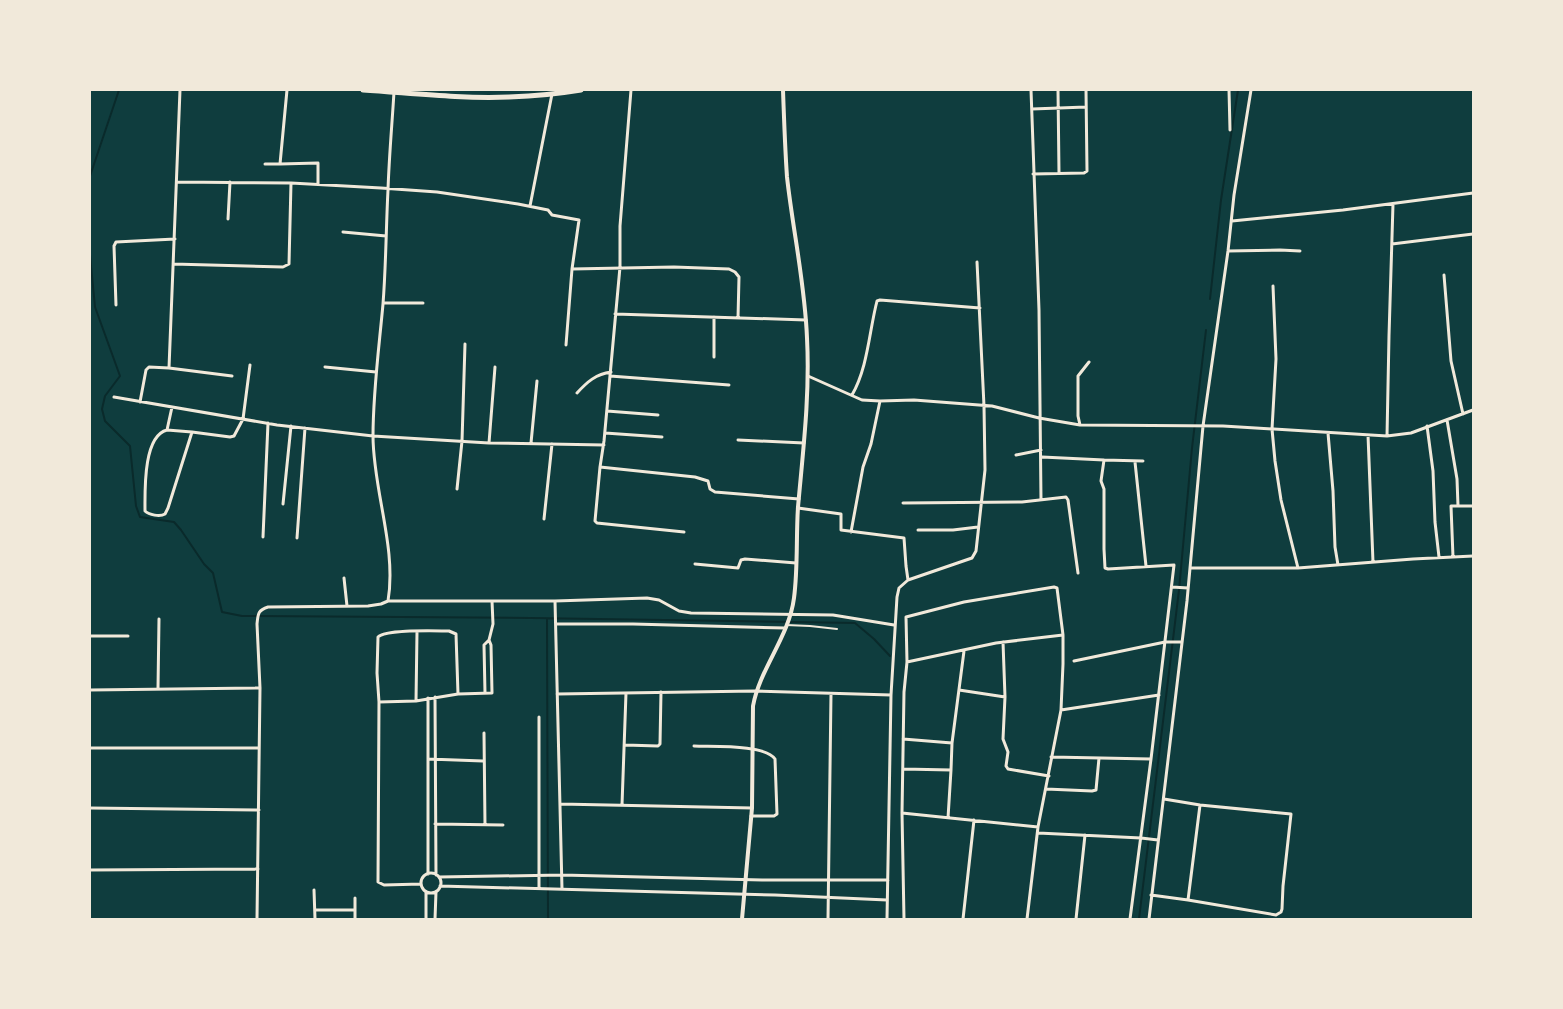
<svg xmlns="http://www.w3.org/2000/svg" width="1563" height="1009" font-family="Ubuntu,sans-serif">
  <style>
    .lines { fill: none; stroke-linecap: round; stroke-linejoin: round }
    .stream { stroke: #0a2a2b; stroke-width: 2 }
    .service { stroke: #f1e9da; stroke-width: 2 }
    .minor { stroke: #f1e9da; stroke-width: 3 }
    .tertiary { stroke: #f1e9da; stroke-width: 4 }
    .trunk { stroke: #f1e9da; stroke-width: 5 }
  </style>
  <rect width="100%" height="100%" fill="#0f3d3e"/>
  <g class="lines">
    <path class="stream" d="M90,176L119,90
      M90,255L95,307L120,376L105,396L102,409L105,421L130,446L136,506L140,517L174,522L181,530L204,564L213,573L222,612L242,616L531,618L855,623L874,639L890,656
      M1210,299L1221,200L1238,90
      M547,619L548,919
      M1139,919L1179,590L1192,448L1206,330"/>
    <path class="service" d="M786,625L810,626L837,629"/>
    <path class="minor" d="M631,90L620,226V267L604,441L600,467L595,521L597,523L684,532
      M1031,90L1039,310L1041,500
      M1058,90L1059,173
      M1229,90L1230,130
      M1032,109L1086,107
      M265,164H280L287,90
      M280,164L318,163V184
      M1033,174L1084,173L1087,171L1086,90
      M177,182L291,183L381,188L437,192L518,204L548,210L552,215L579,220L572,269
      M530,206L552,94
      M228,219L230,182
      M1232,221L1343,210L1473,193
      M343,232L386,236
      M1392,244L1473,234
      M1228,251L1280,250L1300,251
      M173,264L283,267L289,264L291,183
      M1444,275L1451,361L1463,414
      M1273,286L1276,359L1272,429L1275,461L1281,500L1298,568
      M383,303H423
      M116,305L114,246L116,242L175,239
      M615,314L806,320
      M566,345L572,269L674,267L729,269L735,272L739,277L738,318
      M714,357V317
      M325,367L376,372
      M169,368L180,90
      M610,376L729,385
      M808,376L862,400L880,401L914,400L992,406L1039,418L1080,425L1223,426L1387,436L1411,433L1473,410
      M577,393C587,382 596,374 611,372
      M852,395C868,367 869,332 877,301L880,300L980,308
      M114,397L277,425L373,436L489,443L604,445
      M140,402L146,370L149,367L169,368L232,376
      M607,411L658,415
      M1447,420L1457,479L1458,506
      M1080,425L1078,416V376L1089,362
      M1427,426L1433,471L1435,522L1439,557
      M167,430L192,432L168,508L165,514C160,517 149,515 145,511C145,491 143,436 167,430Z
      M167,430L172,407
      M192,432L230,437L234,436L243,419L250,365
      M605,433L662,437
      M1328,433L1333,491L1335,547L1338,565
      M1368,435L1373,562
      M1387,436L1389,336L1393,204
      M738,440L804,443
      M489,443L495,367
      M531,443L537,381
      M1016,455L1041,450
      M1042,457L1104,460L1101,481L1104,489V549L1105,568L1108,569L1174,565L1151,759L1130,919
      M1104,460L1143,461
      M1135,462L1146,566
      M600,467L695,477L708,481L710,489L715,492L799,499
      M457,489L462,441L465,344
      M903,503L1022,502L1066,497L1068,500L1078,573
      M283,504L291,426
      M798,508L841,514V530L904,538L906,566L908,580
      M544,519L552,444
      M918,530H953L978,527
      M851,532L863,467L871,444L880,401
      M263,537L268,423
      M297,538L305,428
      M1453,557L1451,506H1473
      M695,564L738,568L741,560L745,559L796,563
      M1190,568H1298L1413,559L1473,556
      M344,578L347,606
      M1172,587L1188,588
      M388,601C397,548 373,490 373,436C373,392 379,348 383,304C386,266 386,228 388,190C389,158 392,125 394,92
      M555,601L562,889
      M556,624H633L785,628
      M90,636H128
      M1003,642L1005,697L1003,739L1008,752L1006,766L1008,769L1049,776
      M1074,661L1165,642H1181
      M907,662L996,643L1063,635
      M158,688L159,619
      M90,690L259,688
      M959,690L1005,697
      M485,693L484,645L489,640
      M557,694L755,691L891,695
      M435,697L436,875
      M416,701L417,632
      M379,702L377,673L378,637C386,629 436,631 449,631L456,634L458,694
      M1061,710L1159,695
      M484,733L485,825
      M903,739L952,743
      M625,745L658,746L660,744L661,692
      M694,746C712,747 765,744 775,759L777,814L774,816H751
      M90,748H259
      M1051,757L1151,759
      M428,759L483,761
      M903,769L951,770L948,818
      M951,770L952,743L964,651
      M1046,789L1092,791L1096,790L1099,758
      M560,804L752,808
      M622,805L626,693
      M90,808L259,810
      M902,813L1038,827
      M435,824L503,825
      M1038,833L1141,838L1158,840
      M90,870L258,869
      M421 883a10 10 0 1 1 20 0a10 10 0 1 1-20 0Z
      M428,874V698
      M439,877L562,875L762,880H888
      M421,884L384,885L378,882L379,702L416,701L458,694L492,693L491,645L489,640L493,624L492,601
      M440,886L775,895L887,900
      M539,888V717
      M314,890L315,919
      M1151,895L1188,900L1276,915L1281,912L1282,909L1283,886L1291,814L1200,805L1164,799
      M355,898V919
      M1188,900L1200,805
      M315,910H355
      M257,919L260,688L257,624C258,614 258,610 268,607L368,606L381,604L388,601H555L647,598L659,600L679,611L691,613L833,615L894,625
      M426,919V892
      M435,919L436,892
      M828,919L831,694
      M887,919L891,695L897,597L899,588L908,580L972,558L976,551L985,470L984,406L977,262
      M904,919L902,813L904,692L907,662L906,617L964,602L1054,587L1057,588L1063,635V664L1061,710L1038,827L1027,919
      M963,919L974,820
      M1076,919L1085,835
      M1149,919L1187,601L1203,426L1228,251L1234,195L1251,90"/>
    <path class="tertiary" d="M742,919L752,808L753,706C760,668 789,637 794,598C798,568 796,537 798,507C803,451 810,395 807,338C805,284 793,231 787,177C785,148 784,119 783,90"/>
    <path class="trunk" d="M363,90C411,93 460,99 509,97C533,96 557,94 581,90"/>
  </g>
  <rect width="1563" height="1009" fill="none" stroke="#f1e9da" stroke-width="182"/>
</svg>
